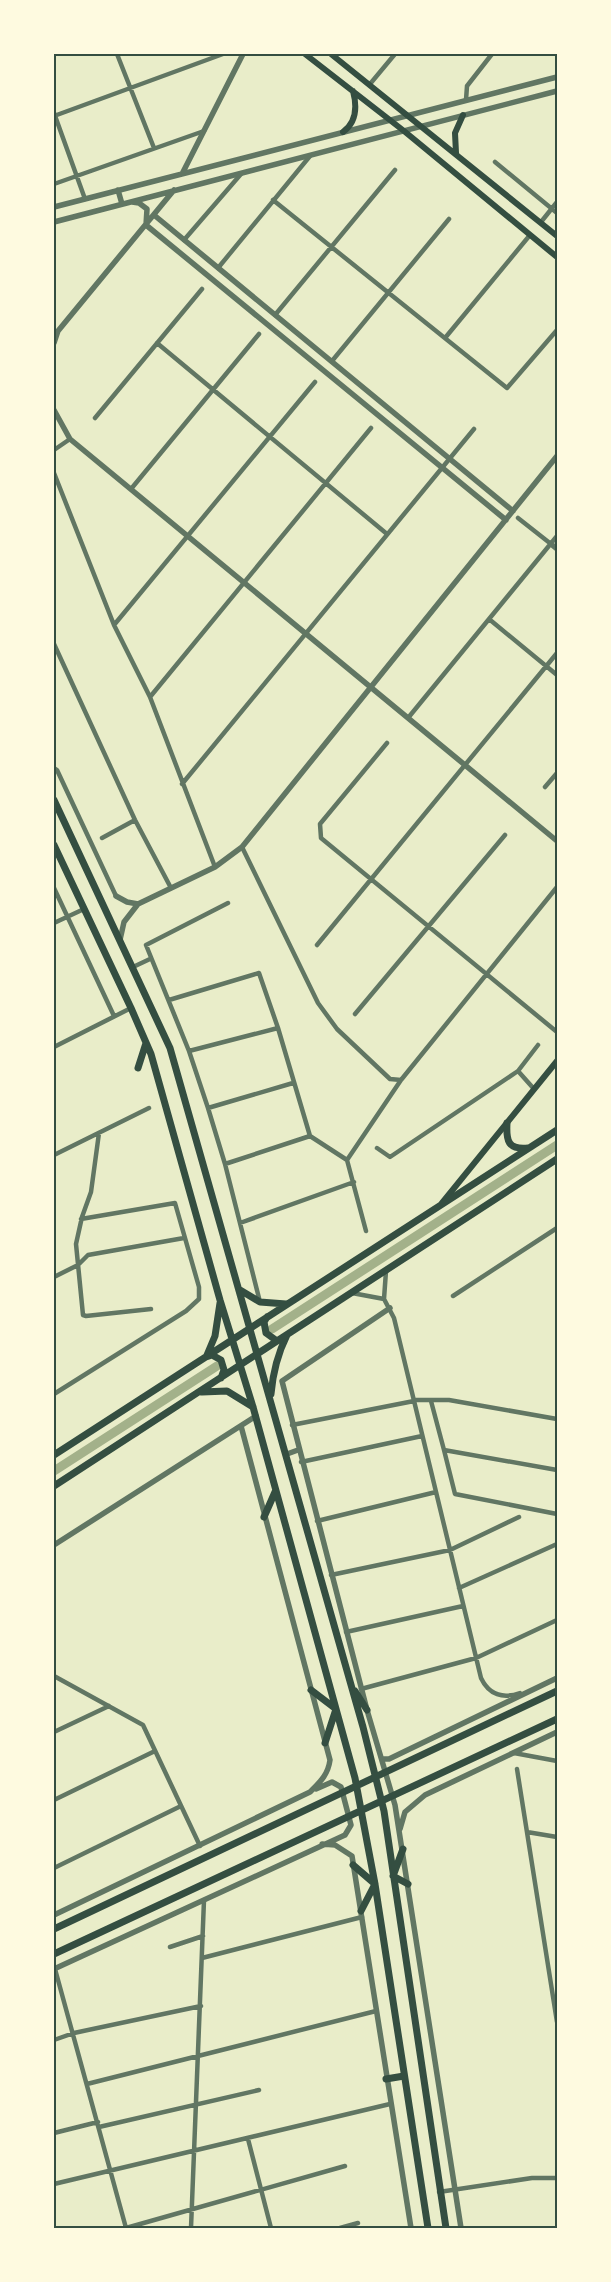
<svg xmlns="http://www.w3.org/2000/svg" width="611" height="2282" font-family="'Archivo Narrow',sans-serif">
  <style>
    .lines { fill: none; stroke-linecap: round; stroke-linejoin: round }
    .canal { stroke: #a3b18a; stroke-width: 9 }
    .minor { stroke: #617663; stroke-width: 4.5 }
    .tertiary { stroke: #617663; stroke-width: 5.5 }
    .secondary { stroke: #344e41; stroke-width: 6 }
    .primary { stroke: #344e41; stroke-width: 7 }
    .neatline { fill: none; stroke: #344e41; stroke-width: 2 }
  </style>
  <rect width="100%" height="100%" fill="#e9edc9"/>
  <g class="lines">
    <path class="canal" d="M272,1329L557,1145
      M54,1471L217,1366"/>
    <path class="minor" d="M117,54L154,148
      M370,84L395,54
      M466,100L467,86L492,54
      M54,113L85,199
      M54,116L223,54
      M495,162L557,213
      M54,184L204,131
      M273,200L507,388L557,330
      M541,222L557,202
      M184,240L241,174
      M218,268L310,156
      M275,315L395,170
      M445,338L530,235
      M157,343L387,534
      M332,361L449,219
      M95,418L202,289
      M54,450L70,439
      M54,473L114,625L150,697L215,867
      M131,489L259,334
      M518,518L551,544
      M489,619L557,675
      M114,625L315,382
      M54,644L135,820L171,888
      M150,697L371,428
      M408,718L557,536
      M387,743L320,824L321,838L557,1032
      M54,768L57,770L116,896
      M182,784L474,429
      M545,787L557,773
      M102,838L135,820
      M242,847L318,1003L337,1029L390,1079L401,1080
      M54,888L114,1016
      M228,903L146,945L189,1051L208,1108L225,1164L260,1302
      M54,923L84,909
      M317,945L557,653
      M133,967L150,959
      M169,1000L259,973L278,1028L310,1136L347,1160L401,1080L557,887
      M355,1014L505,835
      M54,1047L131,1008
      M189,1051L278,1028
      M518,1071L534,1089
      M208,1108L293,1083
      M99,1133L91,1192L82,1217L76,1244L83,1315L86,1316L151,1309
      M377,1148L390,1157L518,1071L538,1045
      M54,1155L149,1108
      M347,1160L366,1231
      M225,1164L310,1136
      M240,1223L354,1182
      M386,1271L384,1299L394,1318L481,1678C489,1695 503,1699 520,1693
      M54,1277L78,1265L88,1255L184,1238
      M352,1293L384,1299
      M453,1296L557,1228
      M54,1394L186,1311L199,1299V1287L175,1203L81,1219
      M414,1400H449L557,1419
      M431,1401L444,1450L557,1470
      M292,1425L414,1401
      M444,1450L455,1494L557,1514
      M301,1462L422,1436
      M317,1521L436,1492
      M331,1575L450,1550L519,1517
      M459,1588L557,1544
      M346,1632L463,1606
      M54,1676L143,1725L200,1846
      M361,1689L476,1658L557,1620
      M54,1732L109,1706
      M514,1753L557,1761
      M517,1769L557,2022
      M54,1800L155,1751
      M527,1832L557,1837
      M54,1868L181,1806
      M170,1947L203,1936
      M202,1958L362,1917
      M55,1969L126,2228
      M54,2040L74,2033L201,2006
      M87,2084L376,2011
      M99,2127L259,2090
      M54,2133L98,2122
      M248,2139L271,2228
      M54,2184L390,2104
      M439,2192L532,2178H557
      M126,2228L345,2166
      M191,2228L204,1900
      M340,2228L358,2223"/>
    <path class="tertiary" d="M182,174L243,54
      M118,190L122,204
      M132,202L139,203L147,209L146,225L506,520
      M54,207L557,77
      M154,215L513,511
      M54,222L557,91
      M54,343L58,331L174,190
      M54,410L70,439L557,841
      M551,544L557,549
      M116,896L127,902L138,904
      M120,940L124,922L138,904L215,867L242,847L557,456
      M390,1308L282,1381L367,1710L395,1805L461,2228
      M287,1454L298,1450
      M54,1545L256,1416
      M382,1759H389L557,1678
      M400,1829L405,1812L425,1795L557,1732
      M322,1844L335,1845L352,1856L411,2228
      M54,1915L310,1792C320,1782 328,1775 330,1760L241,1426
      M54,1969L345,1835L351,1825L341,1787L332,1782L316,1789"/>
    <path class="secondary" d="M305,54L404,131L557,257
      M331,54L557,236
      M343,132C357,122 357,106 353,91
      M456,153L455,133L463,115
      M442,1203L557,1061"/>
    <path class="primary" d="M54,800L170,1048L363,1727L384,1811L446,2228
      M54,845L131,1008L151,1054L220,1300L253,1407L355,1778L375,1884L428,2228
      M138,1068L146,1043
      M507,1123C506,1141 508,1150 528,1148
      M240,1290L260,1302L286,1304
      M267,1317L264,1322L266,1333L277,1341
      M207,1355L215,1336L220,1303
      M206,1357L212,1355L221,1360L224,1370L221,1378
      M202,1392L227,1391L253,1407
      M271,1394C273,1372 277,1355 287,1335
      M54,1455L557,1130
      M54,1486L557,1159
      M264,1517L275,1492
      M311,1690L336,1709L325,1743
      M355,1691L367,1710
      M403,1849L393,1876L408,1884
      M353,1865L375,1884L361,1911
      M54,1929L557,1691
      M54,1954L557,1719
      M386,2079L404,2076"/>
  </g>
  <rect width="611" height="2282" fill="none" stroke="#fefae0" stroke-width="110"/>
  <rect x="55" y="55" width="501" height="2172" class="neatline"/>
</svg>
